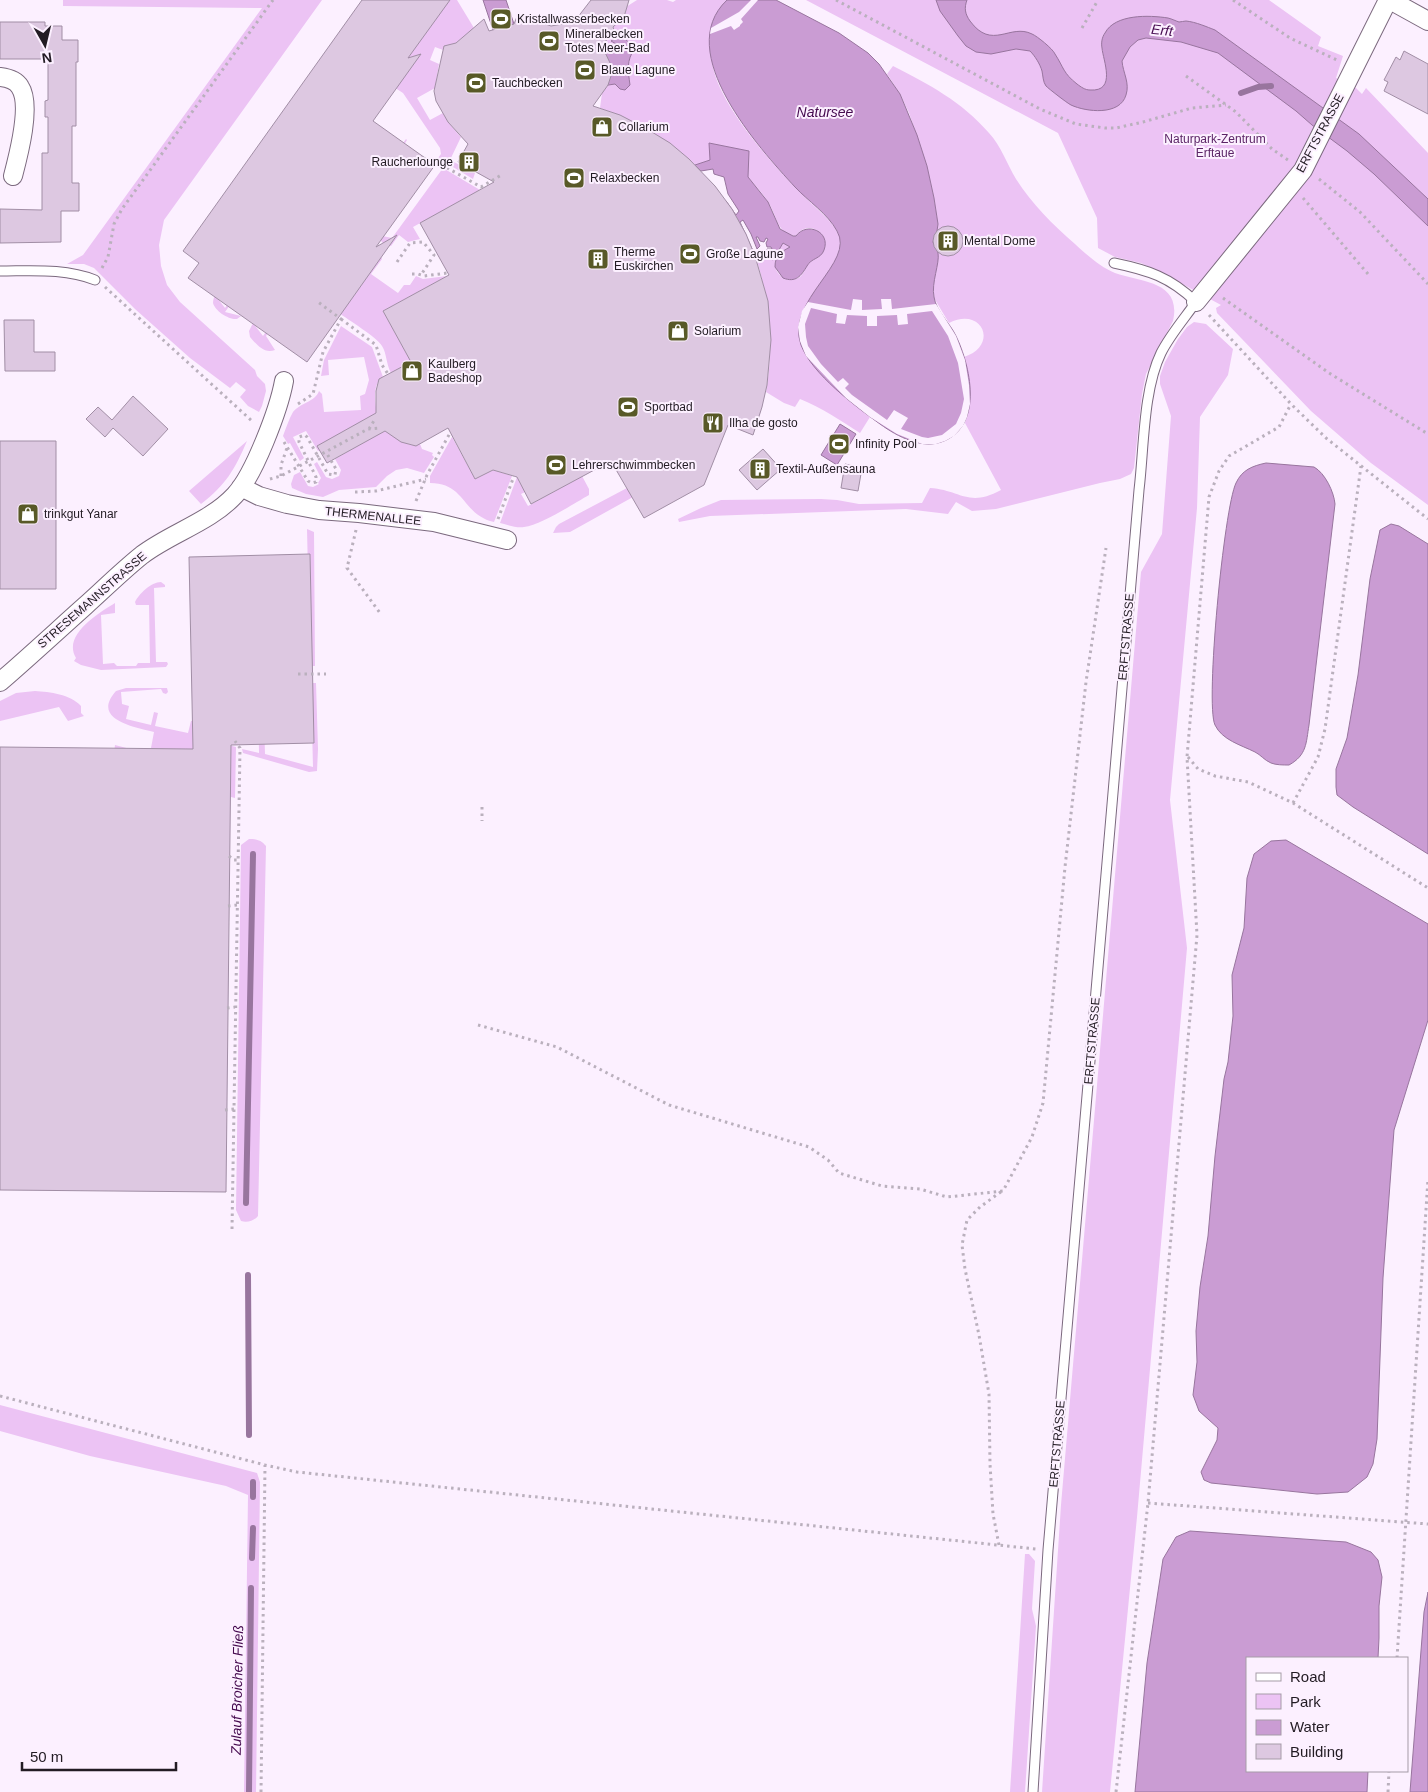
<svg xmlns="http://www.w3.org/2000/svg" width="1428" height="1792" font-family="Helvetica,sans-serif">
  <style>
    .green { fill: #ecc3f4 }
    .water { fill: #ca9cd3; stroke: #98759e }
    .pier { fill: #fcf0ff; fill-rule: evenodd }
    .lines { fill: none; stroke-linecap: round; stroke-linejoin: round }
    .stream { stroke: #98759e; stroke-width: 6 }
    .building { fill: #ddc8e1; stroke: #a18ea5 }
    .lane-casing { stroke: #7b697e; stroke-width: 11 }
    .street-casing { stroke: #7b697e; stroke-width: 20 }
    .path { stroke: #bab0bd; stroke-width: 3; stroke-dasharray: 2.5 4; stroke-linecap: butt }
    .lane { stroke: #fff; stroke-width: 9 }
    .street { stroke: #fff; stroke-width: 18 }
    .labels { text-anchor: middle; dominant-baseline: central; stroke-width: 4; stroke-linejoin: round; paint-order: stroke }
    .poi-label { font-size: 12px; fill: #221b23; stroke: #fcf0ff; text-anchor: start }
    .street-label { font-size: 12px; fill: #221b23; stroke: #fcf0ff }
    .park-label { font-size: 12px; fill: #5c2567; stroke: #fcf0ff }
    .water-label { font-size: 14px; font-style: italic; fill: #450a4f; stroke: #fcf0ff }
  </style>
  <rect width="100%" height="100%" fill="#fcf0ff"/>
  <path class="green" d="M63,0H322L164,220L159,245L161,266L167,285L180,302L255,370L257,376L265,384L266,391L262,406L259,412L248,406L240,397L246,390L236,382L230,388L190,358L135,309L94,268L84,264H67L83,255L262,8L63,6Z
    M447,0H457L474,28L456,43L449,45L443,50L435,47L430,60L439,64L435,88L417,98L430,120L443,113L448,122L459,135L461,137L450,160L475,173L473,179L438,158L441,154L440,148L403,93L389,84L225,312L241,316L237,319C229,320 215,311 213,303C213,300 214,297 215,295L225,308Z
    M637,0H667L673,2L676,0H727C712,15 714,21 713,41C713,47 712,54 712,60C715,101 773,165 802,194C813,206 830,218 838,233C842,240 841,247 839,255C824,283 795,306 800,341L824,376L846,398L870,417L860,433C840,420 822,408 800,399L795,407L784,403L766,392C774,347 770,304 757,261L760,260L764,254L773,260L783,243L790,247C787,249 783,250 780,253C768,264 780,284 796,279C806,276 804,264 813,260C841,246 812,213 796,236C777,235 777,215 768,202C753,179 730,161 710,143V160L695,165C667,139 635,121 600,108L602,93L608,85L615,84L617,86L628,76C626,64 636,43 620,37L611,41L618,45L615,50L602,49L596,40L603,45L614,30L613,25C621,21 626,17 626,7Z
    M806,0H1269L1321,37L1318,46L1343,56L1336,78L1356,88L1362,94L1366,88L1428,153V505L1371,463L1311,411L1217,313L1216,308L1221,305L1164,274L1141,263L1115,257L1098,248L1097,218L1058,133Z
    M893,66C930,85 961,101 989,133C1001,146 1007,164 1016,179C1032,204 1053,225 1075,244C1086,254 1100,267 1115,273C1141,282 1182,281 1173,321L1146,374L1142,394L1134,468L1131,474L1120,479L1100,483L996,509L972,511L956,502L948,514L906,509L710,516L679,522L678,519L701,508L721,500L821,499L837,500L859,504L922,503L930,488C961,490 968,508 1001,490L965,423C973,401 969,379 964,357C999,346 983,306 949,323L934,298L933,284L938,252L933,242L938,224L934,198L927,166L909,113L900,94L887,74Z
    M406,139L407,140L404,145L266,336L275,350C264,354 257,345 250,337L249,331L253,323L263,336Z
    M443,168L480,190L413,227L420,239L408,242L399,235L391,246C384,246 380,241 378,235L392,238Z
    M381,256L382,259L371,274L398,293L404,285H410L416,276L423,279L447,276L383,311L411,362L391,373C386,364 387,354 382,346C376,336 349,321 338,312Z
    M1194,322L1206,324L1233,349L1228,375L1200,417L1197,508L1170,800L1187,948L1137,1517L1110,1792H1042L1061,1505L1141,572L1162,534L1171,416L1160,384V376L1165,362L1178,339L1187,327Z
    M341,326L372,347L383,377C372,384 375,402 377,413L318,446L320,450L318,451L306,431L293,437L304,458L300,461L290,443L288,444L283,436C286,428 289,419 293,412C300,403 315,402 319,391L322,394L324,412L361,410L360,396L365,394L369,380L364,357L328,360L329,375L321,376L324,360Z
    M386,429C395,436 408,449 420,444L422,449L433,453L432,455L434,457L424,473L407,468L396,470L387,476L376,487L339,490L323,497L306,494L292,488L291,484L294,475L300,472L308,486L313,487L319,484L318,483L321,478L314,464L317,462L326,477L332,479L339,476L341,470L335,459Z
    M452,437L475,479L493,470L512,476L494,522C462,515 466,483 430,483V476Z
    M247,441C235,469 226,485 201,504L189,491Z
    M582,476L589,489V495C573,504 541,525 524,527C516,528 508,525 500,523L517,477L525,492L521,494L528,506Z
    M627,488L633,497L570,532L553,533L556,527L559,524Z
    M307,529L314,532L315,666H307L310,661Z
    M161,582L165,585V587L154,588L156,662H167L168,664L166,667L101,670L81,665L74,661L76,658C62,635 99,613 115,603V613L101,615L103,664L114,663L117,666H136L138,663H150L149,605H136L135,602C139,594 151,582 161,582Z
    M305,683H316L318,749L317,771L309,772L243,753L242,749L259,753L258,689H263L265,754L313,767L311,688Z
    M197,686H217L222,690L210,691L211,740L236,747L235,798L211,792L218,781L211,776L203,773L193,787L189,785L197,772L147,759L136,772L133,770L142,757L126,753L116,766L113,762L115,745L153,755L155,750L151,748L154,732C136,727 90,720 116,691L126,688H167L168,692L166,694L163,693L161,689L121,692L122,704L129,706L126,719L151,725L154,712L158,713L155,726L188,733L191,721L205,720V693L192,694V690Z
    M35,691C50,692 70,694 81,706V713L84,716L68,721L59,707L0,721V701L16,693Z
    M249,839C257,839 261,840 266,846L258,1216C254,1221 247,1223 241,1221L236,1210L241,845Z
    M0,1405L257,1473L260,1482L256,1792H244L248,1495L226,1486L90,1456L0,1431Z
    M1025,1554H1029L1035,1561L1032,1609L1036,1626L1025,1792H1010Z"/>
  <path class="water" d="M483,0H506L514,24L493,30Z
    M727,0H776L839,33L868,53L879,64L900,94L917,135L927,166L934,198L938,224L937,231L933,242C934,246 937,249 938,253C940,263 931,283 934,297C936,311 950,323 956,336C970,365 984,424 944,441C923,450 898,437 880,424C855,406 812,374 801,345C785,300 856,263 837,231C828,214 808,201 795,187C759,148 672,52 727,0Z
    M936,0H967C964,8 965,14 970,21C992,51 1010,23 1032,34C1037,36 1053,49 1055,54C1064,68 1063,73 1077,84C1081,87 1085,90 1090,90C1117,92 1103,60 1102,48C1101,43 1102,37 1105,33C1115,14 1149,15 1168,18C1172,19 1176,21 1179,22C1181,22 1184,21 1186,21C1196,22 1207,27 1215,30L1359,134L1428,199V226L1374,174L1347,151L1312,125L1296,111L1218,53L1181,42L1146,38L1138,40L1130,47L1122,61C1123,73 1130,83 1126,95C1120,116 1086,112 1071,105C1067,103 1049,89 1046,86C1043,82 1043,76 1042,71C1040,64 1035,56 1030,51L1016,49L991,54L976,52L966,46L958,36L940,11Z
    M617,37L624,38L635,48C626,61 628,70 630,85L625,90L620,89L615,84L602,86V49L615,50L618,45L611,41Z
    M709,143L749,151L748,177L768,202L780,229L793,236H796C807,221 831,232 824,250C821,259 811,258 807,266C801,276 796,283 783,278L775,267C775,255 781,252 790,247L783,243L773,260L764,254L767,249H772L771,247H767L766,243L768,239L766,238L764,242L760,241L758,237H756L760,246L757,249L751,234L743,220L740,222L753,251L729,263L704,216L726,201L736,215L739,211L728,194L724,177L714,174L713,169L701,171L695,165L710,160Z
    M840,424L856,434L837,465L821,455Z
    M1266,463L1314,467C1325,473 1334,492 1335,504L1309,725C1306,743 1307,755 1289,765C1283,765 1276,765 1271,763C1264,760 1261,755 1255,752C1241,745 1222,740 1215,725C1205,704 1224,508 1236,483C1242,470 1252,466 1266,463Z
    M1391,524L1399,526L1428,544V854L1353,807L1337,795L1336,787V769L1347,738L1358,675L1370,579L1380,530Z
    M1286,840L1428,924V1020L1394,1130L1383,1278L1377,1439L1373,1464L1367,1477L1348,1492L1317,1494L1211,1483L1204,1480L1201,1472L1217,1440L1218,1428L1199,1411L1193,1395L1197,1362L1196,1331L1200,1287L1208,1236L1215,1156L1224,1079L1228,1062L1233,1016L1232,975L1244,928L1247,878L1254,854L1271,841Z
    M1190,1531L1346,1542L1371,1552L1378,1560L1382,1577L1379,1606V1638L1378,1658H1247V1771H1368L1367,1792H1135L1147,1663L1163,1559L1176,1537Z
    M1428,1592V1792H1410L1424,1612Z"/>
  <path class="pier" d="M751,0H758L741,19L743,22L740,25V26L734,30L731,26L710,34L711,28L739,12Z
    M853,299L862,300V310L882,309L881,299H891L892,309L936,304L956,336L965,360L969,385L970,404L967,417L963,426L954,436L945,441L936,444H922L897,434L870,417L846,398L806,356L800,341L798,327L802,311L808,302L851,310ZM811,308L837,314L836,323L845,324L847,315L867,316V326H877V316L897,315L898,325L908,324L907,314L932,311L948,336L958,363L964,399L961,413L956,424L942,435L928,438L922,437L901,429L908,418L894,410L887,420L852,395L845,388L849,384L843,378L838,382L821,364L808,346L806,337L805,324Z"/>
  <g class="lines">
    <path class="stream" d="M1241,93L1258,87L1271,86
      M246,1203L253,854
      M248,1275L249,1435
      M253,1497V1482
      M252,1558L253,1528
      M249,1792L251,1588"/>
  </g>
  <path class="building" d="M362,0H450L408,58L421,54L373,121L435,165L376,247L397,235L307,362L188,278L199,263L183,251Z
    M591,0H629L624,17L613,27L614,30L602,46L611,65V76L608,85L593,106L620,115L647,129L670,143L689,159L715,186L732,209L746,234L755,256L768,301L771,340L767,385L762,407L753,435L728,425L704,485L644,518L611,461L531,504L517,477L493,470L475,479L448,428L416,446L401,442L385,431L327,463L317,446L376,413V391L379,379L411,362L383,311L449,275L420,223L494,182L458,162L468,144L448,122L436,101L434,91L444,46L456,43L484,19L489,31L514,24L518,14L551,26L574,22Z
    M0,22H45V26H62V40H78V62H76V126H72V183H79V211H61V242L0,243V209L42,210V153H48V117H45V101L48,100V62H44V59H0Z
    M1404,51L1428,64V114L1384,91L1388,82L1384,80L1396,57L1400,60Z
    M933 241a15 15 0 1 1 30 0a15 15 0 1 1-30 0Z
    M4,320H34V352H55V371H5Z
    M133,396L168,429L143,456L113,428L105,437L86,419L98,407L112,420Z
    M0,441H56V589H0Z
    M763,449L781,469L757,490L739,470Z
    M845,464L862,468L858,491L841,488Z
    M310,554L314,743L231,745L226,1192L0,1190V747L193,749L189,557Z"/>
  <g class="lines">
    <g class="lane-casing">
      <path id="lane" d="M0,271C32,271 65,268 95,280
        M1033,1792L1048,1550L1139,490C1144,449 1143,390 1161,353C1170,335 1184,319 1196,302C1170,277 1148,270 1114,263"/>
    </g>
    <g class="street-casing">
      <path id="street" d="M1390,0L1428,21
        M0,77C8,78 16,80 20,87C32,105 18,157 13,176
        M1196,302L1303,170L1388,0
        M241,487L259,496L287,504L319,510L359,513L434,522L507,540
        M0,682C29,657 57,631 85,606C104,589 122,571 142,555C171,533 210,522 235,495C254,475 279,409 284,381"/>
    </g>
    <path class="path" d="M836,0L1040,109L1076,124L1105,128H1116L1143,122L1192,108L1226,105
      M1233,0L1290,38L1337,60
      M1082,28L1098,0
      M1186,76L1236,112L1272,149L1288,160
      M423,158L435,161L481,187L503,174
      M1319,179L1360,212L1428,284
      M1303,198L1368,274
      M397,262L410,243L423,242L434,255L421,275
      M102,268L108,257L114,224L122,209L273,0
      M412,274H418L424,276L447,273
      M105,287L252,421
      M1223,298L1329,373L1428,434
      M1209,315L1291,404L1326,438L1428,519
      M341,319L376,345L382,365L388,374
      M298,404L313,394L323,352L341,319L318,302
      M369,429L375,419
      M284,442L308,481L312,483L316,482V477L299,442V437L305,435L307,437L328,474L335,475L336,469L326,452
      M281,476V465L287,448
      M270,479L281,476L368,429L380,428
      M355,492L376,491L426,479
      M416,501L427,475L450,433
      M498,519L514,476
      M356,530L347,568L380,613
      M298,674H326
      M1188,757L1198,769L1215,776L1248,782L1293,803L1428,888
      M1293,803L1318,757L1325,729L1361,466
      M482,807V821
      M229,856L234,860H237
      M228,906L237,905
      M227,1008L235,1007
      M478,1025L557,1047L669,1105L809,1147L828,1160L839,1173L882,1186L920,1189L947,1197L1003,1191L1032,1137L1043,1103L1065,867L1086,682L1106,548
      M225,1110L234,1109
      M232,1229L240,748L235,741
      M0,1396L265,1465L297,1472L1036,1549
      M1148,1503L1428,1524
      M999,1545L993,1514L990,1464L989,1394L979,1335L965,1269L962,1245L967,1220L980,1207L1002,1191
      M1397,1658L1428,1179
      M261,1792L265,1465
      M1116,1792L1148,1503L1197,935L1187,757L1209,497L1219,471L1229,456L1279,427L1291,404
      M1388,1792L1389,1771"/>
    <use href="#lane" class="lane"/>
    <use href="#street" class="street"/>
  </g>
  <defs>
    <g id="stadium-square" transform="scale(1.125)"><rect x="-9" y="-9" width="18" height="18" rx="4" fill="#585927" stroke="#fcf0ff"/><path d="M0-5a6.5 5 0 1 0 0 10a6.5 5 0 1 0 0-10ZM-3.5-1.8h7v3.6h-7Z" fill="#fff"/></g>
    <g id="shop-square" transform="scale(1.125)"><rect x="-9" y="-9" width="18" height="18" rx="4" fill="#585927" stroke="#fcf0ff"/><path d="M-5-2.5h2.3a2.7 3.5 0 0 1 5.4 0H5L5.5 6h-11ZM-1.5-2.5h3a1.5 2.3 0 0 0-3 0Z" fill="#fff"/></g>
    <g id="building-square" transform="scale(1.125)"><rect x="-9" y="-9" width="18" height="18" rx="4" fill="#585927" stroke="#fcf0ff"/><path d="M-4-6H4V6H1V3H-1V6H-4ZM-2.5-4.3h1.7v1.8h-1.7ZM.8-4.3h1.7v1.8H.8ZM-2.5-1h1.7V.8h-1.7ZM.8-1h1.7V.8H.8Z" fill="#fff"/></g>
    <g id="restaurant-square" transform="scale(1.125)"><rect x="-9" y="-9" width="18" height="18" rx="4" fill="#585927" stroke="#fcf0ff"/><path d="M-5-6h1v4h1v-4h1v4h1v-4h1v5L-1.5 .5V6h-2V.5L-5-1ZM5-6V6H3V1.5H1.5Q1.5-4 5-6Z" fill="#fff"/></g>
  </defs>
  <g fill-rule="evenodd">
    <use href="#stadium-square" x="501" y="19"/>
    <use href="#stadium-square" x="549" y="41"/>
    <use href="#stadium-square" x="585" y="70"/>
    <use href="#stadium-square" x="476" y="83"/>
    <use href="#shop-square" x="602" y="127"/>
    <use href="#building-square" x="469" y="162"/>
    <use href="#stadium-square" x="574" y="178"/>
    <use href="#building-square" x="948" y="241"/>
    <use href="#stadium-square" x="690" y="254"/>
    <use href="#building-square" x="598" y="259"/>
    <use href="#shop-square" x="678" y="331"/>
    <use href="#shop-square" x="412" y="371"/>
    <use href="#stadium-square" x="628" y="407"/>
    <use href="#restaurant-square" x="713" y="423"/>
    <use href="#stadium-square" x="839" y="444"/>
    <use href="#stadium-square" x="556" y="465"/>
    <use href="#building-square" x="760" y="469"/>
    <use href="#shop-square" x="28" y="514"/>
  </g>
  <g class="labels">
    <g class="poi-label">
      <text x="517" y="19">Kristallwasserbecken</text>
      <text x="565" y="34">Mineralbecken<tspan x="565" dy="14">Totes Meer-Bad</tspan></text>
      <text x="601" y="70">Blaue Lagune</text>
      <text x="492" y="83">Tauchbecken</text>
      <text x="618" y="127">Collarium</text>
      <text x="453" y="162" text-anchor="end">Raucherlounge</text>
      <text x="590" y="178">Relaxbecken</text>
      <text x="964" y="241">Mental Dome</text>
      <text x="614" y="252">Therme<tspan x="614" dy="14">Euskirchen</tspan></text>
      <text x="706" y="254">Große Lagune</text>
      <text x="694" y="331">Solarium</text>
      <text x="428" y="364">Kaulberg<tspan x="428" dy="14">Badeshop</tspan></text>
      <text x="644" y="407">Sportbad</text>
      <text x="729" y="423">Ilha de gosto</text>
      <text x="855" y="444">Infinity Pool</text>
      <text x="572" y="465">Lehrerschwimmbecken</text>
      <text x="776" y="469">Textil-Außensauna</text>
      <text x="44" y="514">trinkgut Yanar</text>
    </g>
    <g class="street-label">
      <text transform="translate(1320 133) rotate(-62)">ERFTSTRASSE</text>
      <text transform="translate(373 516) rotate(6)">THERMENALLEE</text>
      <text transform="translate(92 600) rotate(-41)">STRESEMANNSTRASSE</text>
      <text transform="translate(1126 637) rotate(-85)">ERFTSTRASSE</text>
      <text transform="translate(1092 1041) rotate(-85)">ERFTSTRASSE</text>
      <text transform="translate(1057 1444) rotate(-85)">ERFTSTRASSE</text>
    </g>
    <g class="park-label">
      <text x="1215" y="139">Naturpark-Zentrum<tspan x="1215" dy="14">Erftaue</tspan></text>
    </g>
    <g class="water-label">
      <text transform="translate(1162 30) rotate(6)">Erft</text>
      <text x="825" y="112">Natursee</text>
      <text transform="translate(237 1690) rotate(-89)">Zulauf Broicher Fließ</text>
    </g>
  </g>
  <rect x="1246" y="1657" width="162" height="115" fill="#fcf0ff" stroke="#a59ba7"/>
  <rect x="1256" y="1673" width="25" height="8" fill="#ffffff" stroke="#a59ba7"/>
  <text x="1290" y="1682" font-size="15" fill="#221b23">Road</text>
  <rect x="1256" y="1694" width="25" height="15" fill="#ecc3f4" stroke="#a59ba7"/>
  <text x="1290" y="1707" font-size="15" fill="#221b23">Park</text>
  <rect x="1256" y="1720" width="25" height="15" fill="#ca9cd3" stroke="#a59ba7"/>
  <text x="1290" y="1732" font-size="15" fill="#221b23">Water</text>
  <rect x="1256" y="1744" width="25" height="15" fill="#ddc8e1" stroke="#a59ba7"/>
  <text x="1290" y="1757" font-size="15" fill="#221b23">Building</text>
  <g transform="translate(45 45) rotate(172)" stroke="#fcf0ff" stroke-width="4" paint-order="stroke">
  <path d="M0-4L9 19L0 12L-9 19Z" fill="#221b23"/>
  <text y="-8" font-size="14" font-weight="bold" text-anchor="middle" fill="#221b23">N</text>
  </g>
  <path d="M22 1762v8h154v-8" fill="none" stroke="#221b23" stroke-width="2.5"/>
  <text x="30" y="1762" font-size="15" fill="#221b23" stroke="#fcf0ff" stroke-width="4" paint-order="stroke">50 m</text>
</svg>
